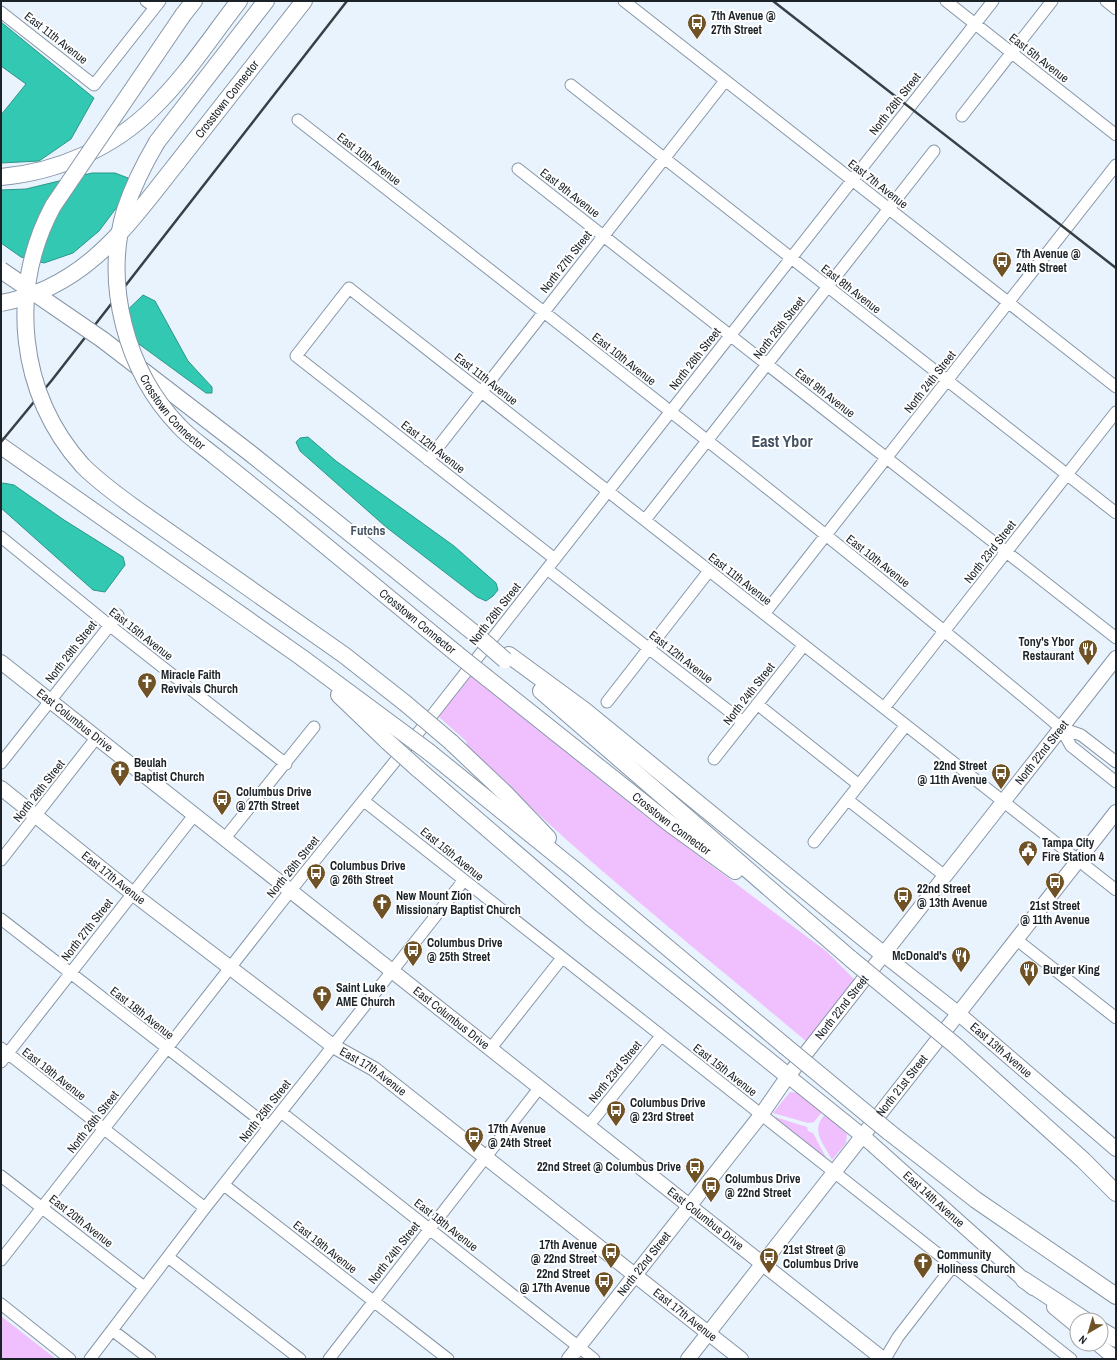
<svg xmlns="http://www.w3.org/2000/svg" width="1117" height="1360" font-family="'Archivo Narrow',sans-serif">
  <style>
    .green { fill: #f0c0fe }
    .water { fill: #32c8b2; stroke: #2b9689 }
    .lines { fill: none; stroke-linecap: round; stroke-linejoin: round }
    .minor-casing { stroke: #8696a7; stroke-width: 13 }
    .major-casing { stroke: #8696a7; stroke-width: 16 }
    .highway-casing { stroke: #8696a7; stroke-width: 18 }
    .minor { stroke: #fff; stroke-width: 11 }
    .major { stroke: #fff; stroke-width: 14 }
    .highway { stroke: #fff; stroke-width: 16 }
    .rail { stroke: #384046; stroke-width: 2.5 }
    .highway-bridge-casing { stroke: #8696a7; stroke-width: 18; stroke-linecap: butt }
    .highway-bridge { stroke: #fff; stroke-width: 16 }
    .labels { text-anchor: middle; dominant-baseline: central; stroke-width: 4; stroke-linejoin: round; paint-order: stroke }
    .poi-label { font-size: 12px; font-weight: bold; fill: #1b2228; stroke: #fff; text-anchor: start }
    .street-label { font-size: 12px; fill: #1b2228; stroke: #fff }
    .neighbourhood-label { font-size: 13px; font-weight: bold; fill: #445362; stroke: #fff }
    .district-label { font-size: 16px; font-weight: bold; fill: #445362; stroke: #fff }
  </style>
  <rect width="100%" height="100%" fill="#e9f3fe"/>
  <path class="green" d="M470,675L644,815L826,951L856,981L807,1042C692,945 572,852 466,745L467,742L438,716Z
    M790,1092L800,1093L822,1112L814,1122L808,1123L773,1113Z
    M825,1114L847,1134L846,1143L832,1160C823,1142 810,1132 825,1114Z
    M772,1116L807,1127L808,1131L813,1133L829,1163L771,1118Z
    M1,1316L56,1359H1Z"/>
  <path class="water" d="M1,22L94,98L71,139L39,161L1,163V115L26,84L1,66Z
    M92,173H115L128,178L126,195L99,231L73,253L44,263L21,257L1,243V190L26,189Z
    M143,295L155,301L188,361L212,387V393H206L117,328L115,322Z
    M308,437L336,461L454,546L496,583L498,590L493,596L486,601L477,597L386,527L300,451L296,442L300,438Z
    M3,483L14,485L64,520L123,557L125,565L105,592L93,590L1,508V484Z"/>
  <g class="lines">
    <g class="minor-casing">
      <path id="minor" d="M146,1L155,7
        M624,1L1116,387
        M946,1L1116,135
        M1106,1L1116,9
        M1,12L94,85L160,1
        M571,85L1116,513
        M962,116L1052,1
        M298,120C554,320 812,519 1061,728L1081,735L1116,762
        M518,169L1116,638
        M428,460L725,81
        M645,520L934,151
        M1,537L109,625L286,764
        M555,559L296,356L349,288L1116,890
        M547,569L743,722
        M764,614L1116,165
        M607,702L709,571
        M757,704L859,785
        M884,708L1116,412
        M1061,728L1071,746L1116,782
        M714,759L804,645
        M1,763L118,615
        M848,800L945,876
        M364,801L1071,1359
        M225,838L314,727
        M814,842L906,725
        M1,860L97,737
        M1,919L269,1127
        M1017,940L1116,1018
        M1,1048L205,1208
        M491,1048L562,958
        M1,1062L195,814
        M281,1112L594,1359
        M589,1125L661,1036
        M1,1176L144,1287
        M224,1185L448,1359
        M168,1257L300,1359
        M1,1260L291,890L426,723L993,1
        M1,1304L70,1359
        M112,1330L150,1359
        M90,1359L205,1208L464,880
        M329,1359L540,1087
        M885,1359L898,1337L953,1266"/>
    </g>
    <g class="major-casing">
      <g id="major">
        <path id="s1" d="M1,662L883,1359"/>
        <path id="s2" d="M1,788L132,893L333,1046L374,1069L741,1359"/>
        <path id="s3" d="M884,955L959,1014L1116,1149"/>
        <path id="s4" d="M788,1076L864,1137L1033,1288"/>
        <path d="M1054,1307L1077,1326"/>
        <path d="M1098,1344L1116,1359"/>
        <path id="s5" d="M569,1359L761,1115L788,1076L1116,658"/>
        <path id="s6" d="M688,1359L1116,812"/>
      </g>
    </g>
    <g class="highway-casing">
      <g id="highway">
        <path d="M183,15L194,1"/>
        <path d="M157,142L266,1"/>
        <path id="s7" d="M177,163L304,1"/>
        <path d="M1,177C57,172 113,148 153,108C186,76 211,37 239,1"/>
        <path d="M103,340L250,453L474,633"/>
        <path d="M1,446L301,657L398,729"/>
        <path d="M135,508L344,655L405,703"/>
        <path id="s8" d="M287,514L457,654"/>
        <path d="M509,655L584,710L884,955"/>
        <path id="s9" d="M487,678L669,823L735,871"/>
        <path d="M541,691L851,959"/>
        <path d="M339,695L388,742"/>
        <path d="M451,742L506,794L548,838"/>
        <path d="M429,752L575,870L785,1046"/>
        <path d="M418,769L590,917L788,1076"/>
        <path d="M956,1046L1083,1160L1116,1193"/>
        <path d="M889,1132L976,1200L1116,1296"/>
        <path d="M1024,1280L1085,1320"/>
        <path d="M1101,1330L1116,1339"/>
      </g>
    </g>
    <use href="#minor" class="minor"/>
    <use href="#major" class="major"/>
    <use href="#highway" class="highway"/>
    <path class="rail" d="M773,1L1116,268
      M1,442L52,380L347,1"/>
    <g class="highway-bridge-casing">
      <g id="highway-bridge">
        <path id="s10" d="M157,142C144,164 133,186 125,210C103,284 126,371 179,426C190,438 204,447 216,457C240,476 263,495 287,514"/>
        <path d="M1,270L103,340"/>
        <path d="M1,303C85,288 128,225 177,163"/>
        <path d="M135,508C117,495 99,482 83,466C18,394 8,290 53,206L183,15"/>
        <path d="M474,633L505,660"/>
        <path d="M457,654L487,678"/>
        <path d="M405,703L451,742"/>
        <path d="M398,729L429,752"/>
        <path d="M388,742L418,769"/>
        <path d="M851,959L956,1046"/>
        <path d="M785,1046L889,1132"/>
      </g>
    </g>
    <use href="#highway-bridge" class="highway-bridge"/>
  </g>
  <defs>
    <g id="bus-pin" transform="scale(1)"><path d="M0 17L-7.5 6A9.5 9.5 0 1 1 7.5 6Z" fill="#6f5326" stroke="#fff"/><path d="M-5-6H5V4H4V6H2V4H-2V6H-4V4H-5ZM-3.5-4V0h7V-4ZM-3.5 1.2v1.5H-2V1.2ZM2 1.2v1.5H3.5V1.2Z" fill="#fff"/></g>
    <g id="restaurant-pin" transform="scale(1)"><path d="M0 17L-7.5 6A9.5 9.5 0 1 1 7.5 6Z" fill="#6f5326" stroke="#fff"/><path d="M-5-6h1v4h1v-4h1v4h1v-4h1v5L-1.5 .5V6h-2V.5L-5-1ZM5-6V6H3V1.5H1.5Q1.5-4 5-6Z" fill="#fff"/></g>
    <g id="church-pin" transform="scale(1)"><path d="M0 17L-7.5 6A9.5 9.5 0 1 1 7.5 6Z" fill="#6f5326" stroke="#fff"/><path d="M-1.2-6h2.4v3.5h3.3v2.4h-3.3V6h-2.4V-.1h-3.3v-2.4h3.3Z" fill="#fff"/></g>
    <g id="civic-pin" transform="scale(1)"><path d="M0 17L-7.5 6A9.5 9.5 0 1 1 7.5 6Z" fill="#6f5326" stroke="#fff"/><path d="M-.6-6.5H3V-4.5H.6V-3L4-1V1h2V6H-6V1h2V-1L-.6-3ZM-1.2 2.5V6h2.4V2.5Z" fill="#fff"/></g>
  </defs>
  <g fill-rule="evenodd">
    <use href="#bus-pin" x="697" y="23"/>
    <use href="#bus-pin" x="1002" y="261"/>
    <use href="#restaurant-pin" x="1088" y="649"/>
    <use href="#church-pin" x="147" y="682"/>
    <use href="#church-pin" x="120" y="770"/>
    <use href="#bus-pin" x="1001" y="773"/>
    <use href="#bus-pin" x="222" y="799"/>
    <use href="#civic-pin" x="1028" y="850"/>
    <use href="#bus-pin" x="316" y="873"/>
    <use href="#bus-pin" x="1055" y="882"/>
    <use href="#bus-pin" x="903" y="896"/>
    <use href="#church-pin" x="382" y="903"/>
    <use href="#bus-pin" x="413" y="950"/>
    <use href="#restaurant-pin" x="961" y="956"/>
    <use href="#restaurant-pin" x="1029" y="970"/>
    <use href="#church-pin" x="322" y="995"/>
    <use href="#bus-pin" x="616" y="1110"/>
    <use href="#bus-pin" x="474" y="1136"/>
    <use href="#bus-pin" x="695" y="1167"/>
    <use href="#bus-pin" x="711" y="1186"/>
    <use href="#bus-pin" x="611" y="1252"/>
    <use href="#bus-pin" x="769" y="1257"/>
    <use href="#church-pin" x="923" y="1262"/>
    <use href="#bus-pin" x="604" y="1281"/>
  </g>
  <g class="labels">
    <g class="poi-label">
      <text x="711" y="16">7th Avenue @<tspan x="711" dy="14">27th Street</tspan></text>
      <text x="1016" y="254">7th Avenue @<tspan x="1016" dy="14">24th Street</tspan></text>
      <text x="1074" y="642" text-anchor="end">Tony's Ybor<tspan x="1074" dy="14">Restaurant</tspan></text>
      <text x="161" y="675">Miracle Faith<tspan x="161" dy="14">Revivals Church</tspan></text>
      <text x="134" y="763">Beulah<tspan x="134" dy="14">Baptist Church</tspan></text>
      <text x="987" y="766" text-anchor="end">22nd Street<tspan x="987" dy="14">@ 11th Avenue</tspan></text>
      <text x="236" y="792">Columbus Drive<tspan x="236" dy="14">@ 27th Street</tspan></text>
      <text x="1042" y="843">Tampa City<tspan x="1042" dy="14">Fire Station 4</tspan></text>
      <text x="330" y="866">Columbus Drive<tspan x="330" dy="14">@ 26th Street</tspan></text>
      <text x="917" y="889">22nd Street<tspan x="917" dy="14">@ 13th Avenue</tspan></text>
      <text x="396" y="896">New Mount Zion<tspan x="396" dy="14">Missionary Baptist Church</tspan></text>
      <text x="1055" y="906" text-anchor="middle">21st Street<tspan x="1055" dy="14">@ 11th Avenue</tspan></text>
      <text x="427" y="943">Columbus Drive<tspan x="427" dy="14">@ 25th Street</tspan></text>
      <text x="947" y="956" text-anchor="end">McDonald's</text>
      <text x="1043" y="970">Burger King</text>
      <text x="336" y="988">Saint Luke<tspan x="336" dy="14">AME Church</tspan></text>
      <text x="630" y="1103">Columbus Drive<tspan x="630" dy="14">@ 23rd Street</tspan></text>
      <text x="488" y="1129">17th Avenue<tspan x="488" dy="14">@ 24th Street</tspan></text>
      <text x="681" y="1167" text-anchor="end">22nd Street @ Columbus Drive</text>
      <text x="725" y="1179">Columbus Drive<tspan x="725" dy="14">@ 22nd Street</tspan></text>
      <text x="597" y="1245" text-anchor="end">17th Avenue<tspan x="597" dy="14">@ 22nd Street</tspan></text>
      <text x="783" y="1250">21st Street @<tspan x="783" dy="14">Columbus Drive</tspan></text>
      <text x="937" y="1255">Community<tspan x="937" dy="14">Holiness Church</tspan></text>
      <text x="590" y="1274" text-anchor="end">22nd Street<tspan x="590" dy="14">@ 17th Avenue</tspan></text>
    </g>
    <g class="street-label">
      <text transform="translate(56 38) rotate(38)">East 11th Avenue</text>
      <text transform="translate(1039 58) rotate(38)">East 5th Avenue</text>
      <text stroke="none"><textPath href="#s7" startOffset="81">Crosstown Connector</textPath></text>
      <text transform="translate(895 104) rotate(-52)">North 26th Street</text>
      <text transform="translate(369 159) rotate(38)">East 10th Avenue</text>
      <text transform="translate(878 184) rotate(38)">East 7th Avenue</text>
      <text transform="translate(570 193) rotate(38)">East 9th Avenue</text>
      <text transform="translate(566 262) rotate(-52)">North 27th Street</text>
      <text transform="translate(851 289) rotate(38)">East 8th Avenue</text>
      <text transform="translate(779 328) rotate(-52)">North 25th Street</text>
      <text transform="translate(624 359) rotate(38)">East 10th Avenue</text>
      <text transform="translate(695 359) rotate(-52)">North 26th Street</text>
      <text transform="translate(486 379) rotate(38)">East 11th Avenue</text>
      <text transform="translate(930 382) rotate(-52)">North 24th Street</text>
      <text transform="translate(825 393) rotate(38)">East 9th Avenue</text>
      <text stroke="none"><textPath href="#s10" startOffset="293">Crosstown Connector</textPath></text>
      <text transform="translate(433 447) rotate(38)">East 12th Avenue</text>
      <text transform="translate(990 552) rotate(-52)">North 23rd Street</text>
      <text transform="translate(878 561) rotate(38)">East 10th Avenue</text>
      <text transform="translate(740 579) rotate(38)">East 11th Avenue</text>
      <text transform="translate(495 614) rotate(-52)">North 26th Street</text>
      <text stroke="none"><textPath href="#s8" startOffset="169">Crosstown Connector</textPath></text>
      <text transform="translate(141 634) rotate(38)">East 15th Avenue</text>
      <text transform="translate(71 652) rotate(-52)">North 29th Street</text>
      <text transform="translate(681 657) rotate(38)">East 12th Avenue</text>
      <text transform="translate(749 694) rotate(-52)">North 24th Street</text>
      <text stroke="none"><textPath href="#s1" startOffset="94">East Columbus Drive</textPath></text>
      <text stroke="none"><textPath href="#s5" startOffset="769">North 22nd Street</textPath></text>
      <text transform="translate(39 791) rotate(-52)">North 28th Street</text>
      <text stroke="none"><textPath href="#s9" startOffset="235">Crosstown Connector</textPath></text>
      <text transform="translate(452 854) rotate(39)">East 15th Avenue</text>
      <text transform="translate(293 867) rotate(-51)">North 26th Street</text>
      <text stroke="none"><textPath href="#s2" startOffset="144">East 17th Avenue</textPath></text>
      <text transform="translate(87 930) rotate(-52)">North 27th Street</text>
      <text stroke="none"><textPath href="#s5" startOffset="445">North 22nd Street</textPath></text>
      <text transform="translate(142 1013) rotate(38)">East 18th Avenue</text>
      <text stroke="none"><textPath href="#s1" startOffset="574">East Columbus Drive</textPath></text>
      <text stroke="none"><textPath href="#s3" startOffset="151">East 13th Avenue</textPath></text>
      <text transform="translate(725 1070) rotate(38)">East 15th Avenue</text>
      <text stroke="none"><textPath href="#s2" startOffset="468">East 17th Avenue</textPath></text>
      <text transform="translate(615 1072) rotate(-51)">North 23rd Street</text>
      <text transform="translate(54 1074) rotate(38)">East 19th Avenue</text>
      <text stroke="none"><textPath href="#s6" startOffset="347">North 21st Street</textPath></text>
      <text transform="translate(265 1111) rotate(-52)">North 25th Street</text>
      <text transform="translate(93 1122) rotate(-52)">North 26th Street</text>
      <text stroke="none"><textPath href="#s4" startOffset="191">East 14th Avenue</textPath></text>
      <text stroke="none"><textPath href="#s1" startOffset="898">East Columbus Drive</textPath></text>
      <text transform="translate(81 1221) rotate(38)">East 20th Avenue</text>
      <text transform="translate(446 1225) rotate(38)">East 18th Avenue</text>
      <text transform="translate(325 1247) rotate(38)">East 19th Avenue</text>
      <text transform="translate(394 1253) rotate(-52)">North 24th Street</text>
      <text stroke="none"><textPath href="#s5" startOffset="121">North 22nd Street</textPath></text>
      <text stroke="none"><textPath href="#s2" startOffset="864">East 17th Avenue</textPath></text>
    </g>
    <g class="neighbourhood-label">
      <text x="368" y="530">Futchs</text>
    </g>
    <g class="district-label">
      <text x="782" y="441">East Ybor</text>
    </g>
  </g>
  <rect width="1117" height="1360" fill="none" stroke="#1b2228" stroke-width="4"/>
  <g transform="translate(1089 1332) rotate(218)"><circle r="19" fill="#ffffff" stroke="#a4a7a9"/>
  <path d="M0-3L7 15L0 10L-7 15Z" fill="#6f5326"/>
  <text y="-6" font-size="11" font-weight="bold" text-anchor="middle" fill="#1b2228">N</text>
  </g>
</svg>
